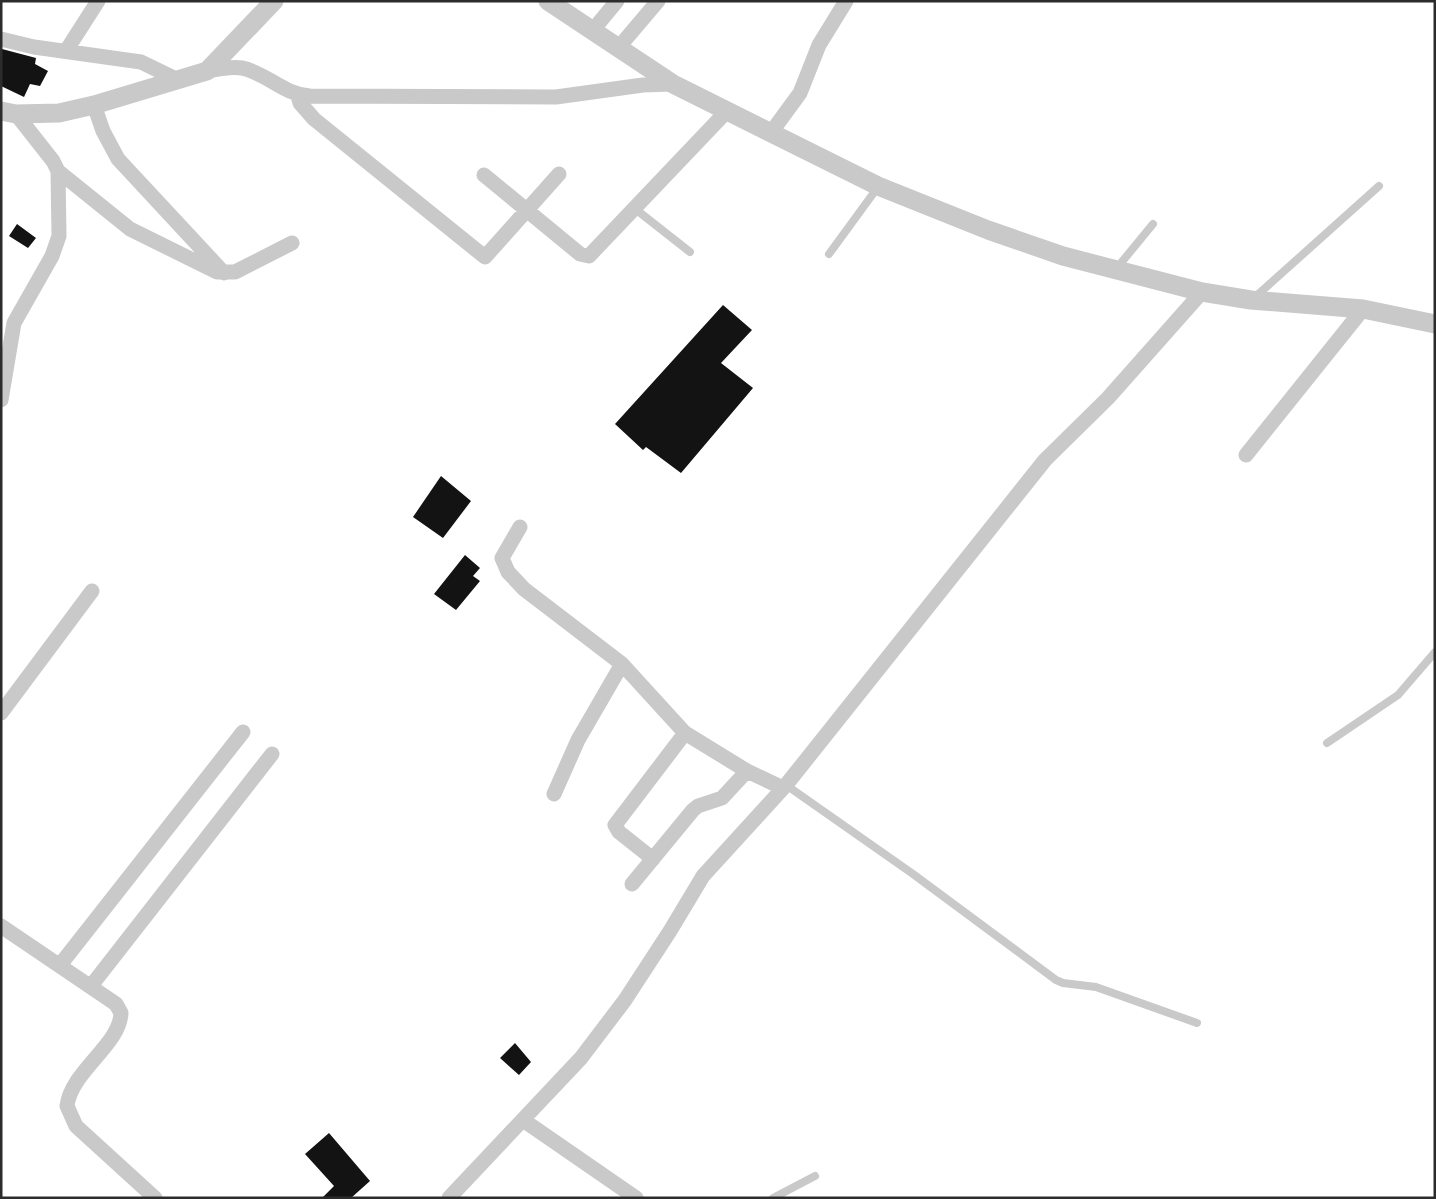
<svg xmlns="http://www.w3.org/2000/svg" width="1436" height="1199" font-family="Karla,sans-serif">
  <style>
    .building { fill: #131313 }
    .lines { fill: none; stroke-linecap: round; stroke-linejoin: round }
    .service { stroke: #c9c9c9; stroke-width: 8 }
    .minor { stroke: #c9c9c9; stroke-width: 15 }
    .tertiary { stroke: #c9c9c9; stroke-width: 19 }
  </style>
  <rect width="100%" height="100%" fill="#fff"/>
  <path class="building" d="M2,49L36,58L35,64L48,71L40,86L30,84L24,97L1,86Z
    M17,224L36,238L28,248L9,236Z
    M723,305L752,330L721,363L753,388L681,473L646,447L643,450L615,424Z
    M441,476L471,501L443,538L413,517Z
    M465,555L480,568L473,576L480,581L456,610L434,594Z
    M515,1043L531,1062L519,1075L500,1058Z
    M329,1133L370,1181L351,1198H322L334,1186L305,1154Z"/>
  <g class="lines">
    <path class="service" d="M634,208L690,252
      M829,254L878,187
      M1116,269L1153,224
      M1254,298L1379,186
      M1327,743L1398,695L1435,652
      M786,785L913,874L1056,980L1063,983L1096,987L1197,1023
      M773,1198L815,1176"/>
    <path class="minor" d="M593,30L617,1
      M1,39L34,47L141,62L176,79
      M619,47L658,1
      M66,51L98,1
      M207,71C218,69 231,66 242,68C267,73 282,94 310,96L556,97L643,85L673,84
      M298,96L300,103L314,119L485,257L559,174
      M94,105L103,131L118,159L224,273
      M770,134L800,93L819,45L846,1
      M58,171L130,229L217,272H235L292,243
      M484,175L580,254L589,256L727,111
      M1,400L14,323L52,256L59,236L58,171L53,161L16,114
      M1246,455L1363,309
      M520,527L502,558L508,572L524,589L622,664L685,733L747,771L783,788
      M1,713L92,591
      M554,794L578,740L622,664
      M653,859L619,832L615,825L685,733
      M632,884L693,810L698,806L722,798L747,771
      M1,926L116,1004L121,1013C120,1045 71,1071 67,1106L76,1126L155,1198
      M60,965L243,732
      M91,986L272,754
      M523,1120L636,1198
      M449,1198L581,1058L625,1000L670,931L703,876L786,785L1045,460L1108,398L1202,292"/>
    <path class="tertiary" d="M548,1L673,84L878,186L988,230L1063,256L1202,292L1251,300L1363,309L1435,324
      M1,111L16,114L59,113L94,105L207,71L274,1"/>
  </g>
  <rect width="1436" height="1199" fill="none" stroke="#2c2c2c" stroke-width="5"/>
</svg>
